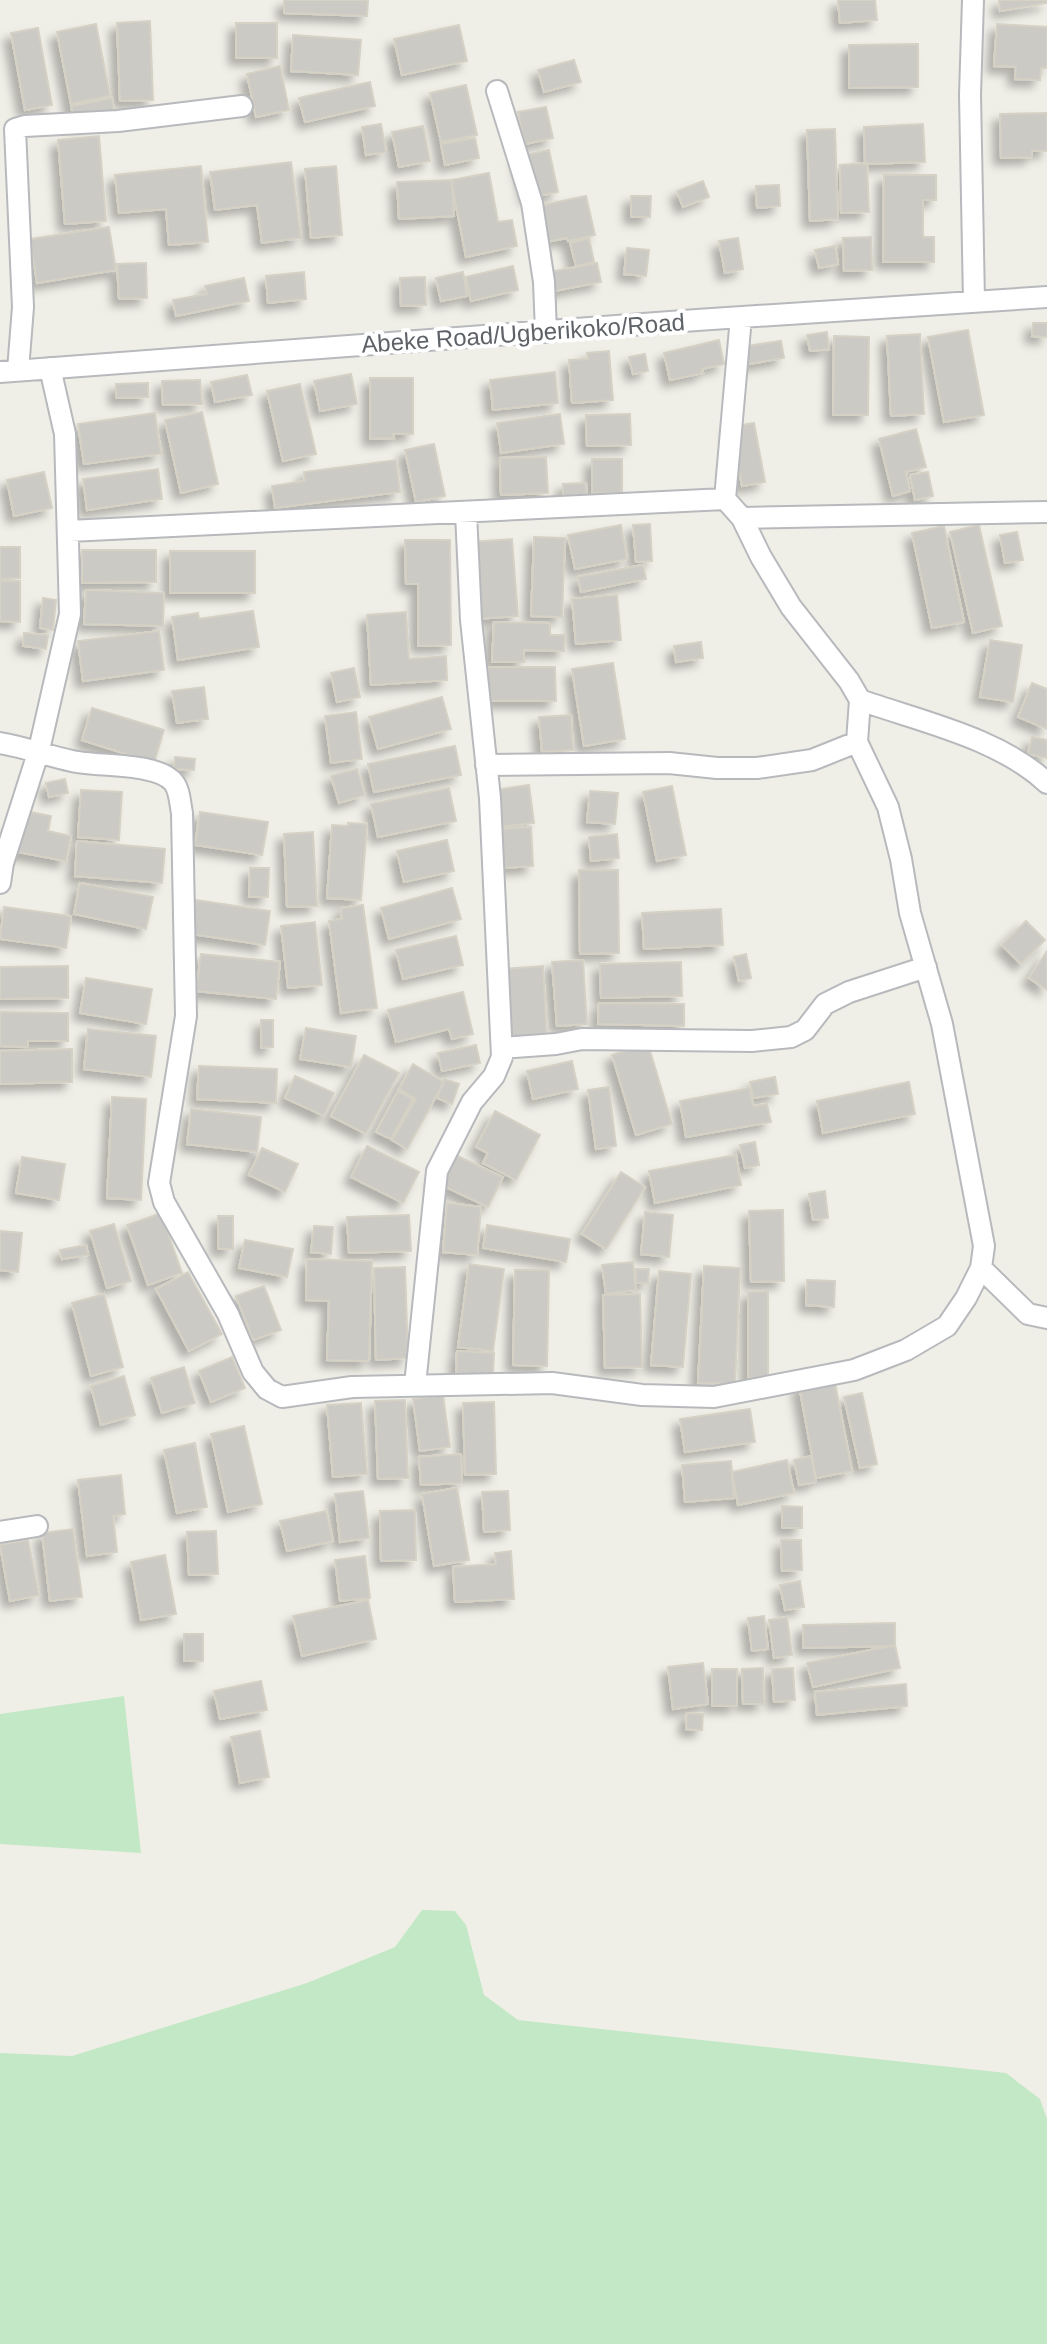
<svg xmlns="http://www.w3.org/2000/svg" width="1047" height="2344" font-family="Helvetica,sans-serif">
  <style>
    .green { fill: #c3e8c5 }
    .building { fill: #cccac4; stroke: #d5d1c5; stroke-width: 2; filter: url(#shadow) }
    .lines { fill: none; stroke-linecap: round; stroke-linejoin: round }
    .minor-casing { stroke: #b7b9bd; stroke-width: 24 }
    .minor { stroke: #fff; stroke-width: 20 }
    .labels { text-anchor: middle; dominant-baseline: central; stroke-width: 8; stroke-linejoin: round; paint-order: stroke }
    .street-label { font-size: 24px; fill: #5e6267; stroke: #fff }
  </style>
  <defs>
    <filter id="shadow"><feDropShadow dx="-7" dy="7" stdDeviation="4" flood-color="#0004"/></filter>
  </defs>
  <rect width="100%" height="100%" fill="#f0efe7"/>
  <path class="green" d="M124,1696L141,1853L0,1844V1714Z
    M422,1910L455,1911L466,1925L484,1995L518,2020L1006,2073L1040,2099L1047,2119V2344H0V2053L72,2056L307,1983L395,1947Z"/>
  <path class="building" d="M284,0H368L367,16L284,13Z
    M838,0H875L877,20L840,23Z
    M999,0H1047V3L1000,11Z
    M150,21L153,100L120,101L117,23Z
    M236,23H277V58H236Z
    M96,24L110,96L71,104L57,32Z
    M997,24L1047,27V68H1041L1040,80L1015,79L1016,67L994,66Z
    M459,25L467,61L402,75L394,39Z
    M38,28L52,105L25,110L11,33Z
    M293,35L361,40L358,75L291,71Z
    M918,44V87L849,88V45Z
    M574,60L581,82L544,92L538,70Z
    M280,66L289,110L256,117L247,74Z
    M370,82L375,106L305,122L299,98Z
    M466,85L477,135L441,142L430,93Z
    M112,98L115,117L75,125L71,106Z
    M546,107L553,138L525,144L518,112Z
    M1047,113V151H1032V157L1001,158L1000,114Z
    M381,124L386,152L366,155L362,127Z
    M923,124L925,162L865,164L864,127Z
    M423,126L430,161L399,167L392,132Z
    M835,129L838,219L810,221L807,130Z
    M99,136L106,221L65,224L58,140Z
    M475,138L479,158L445,165L441,144Z
    M549,150L558,192L528,198L519,156Z
    M291,162L301,238L262,243L257,205L215,210L210,172Z
    M867,163L869,212L841,213L840,165Z
    M201,166L208,242L169,245L166,209L119,213L115,175Z
    M336,166L342,235L311,238L305,169Z
    M489,173L498,222L512,220L517,246L466,257L451,180Z
    M884,175H936V200H923V237H934V262H883Z
    M452,180L454,216L399,219L397,182Z
    M703,181L709,197L683,207L677,191Z
    M779,185L780,206L757,208L756,186Z
    M586,196L595,235L568,241L567,238L546,242L538,206Z
    M631,196H651L650,217H631Z
    M109,227L116,270L37,283L30,239Z
    M871,237L872,270L844,271L843,238Z
    M589,238L594,262L576,266L570,243Z
    M738,238L743,269L725,273L719,241Z
    M835,246L838,264L819,268L815,250Z
    M627,248L649,250L646,276L624,274Z
    M146,263L147,298L119,299L117,264Z
    M597,263L601,282L554,291L550,272Z
    M513,266L518,290L471,301L466,277Z
    M304,272L306,299L268,303L266,276Z
    M463,272L467,296L441,301L436,278Z
    M425,277L426,305L401,306L400,278Z
    M244,278L249,301L176,316L173,300L207,294L205,286Z
    M1033,323H1047V337L1032,336Z
    M968,330L984,415L944,422L928,337Z
    M827,332L829,349L810,351L807,335Z
    M920,334L924,414L891,416L887,336Z
    M834,336L869,337L868,415H833Z
    M719,340L724,364L702,369L703,373L670,380L664,353Z
    M781,341L784,358L749,364L746,346Z
    M609,351L613,400L572,403L569,360L588,359L587,353Z
    M645,354L648,371L633,374L629,357Z
    M555,372L558,403L493,410L490,380Z
    M351,374L357,404L320,411L314,381Z
    M247,375L252,395L215,402L211,382Z
    M370,378H413V434H393L394,438L370,439Z
    M200,380L202,404L163,405L162,381Z
    M148,383V397L116,398V384Z
    M300,384L316,454L283,461L267,391Z
    M202,412L218,484L181,493L165,420Z
    M155,413L161,454L84,464L78,424Z
    M560,414L564,444L501,453L497,423Z
    M630,414L631,445L587,446L586,415Z
    M754,423L765,482L742,486L731,427Z
    M916,429L926,467L906,472L910,491L893,496L879,439Z
    M434,444L445,496L416,502L405,450Z
    M546,457L548,493L501,495L500,458Z
    M592,459H622V493H592Z
    M396,460L400,492L275,508L272,486L305,481L304,472Z
    M158,469L162,499L87,510L83,479Z
    M44,472L52,508L14,516L7,480Z
    M928,472L933,496L915,500L910,475Z
    M586,483L587,501L563,502V484Z
    M650,524L652,561L636,562L633,525Z
    M621,525L627,559L575,569L568,535Z
    M979,525L1002,626L973,633L950,532Z
    M944,526L964,622L932,628L912,533Z
    M1017,532L1023,560L1005,563L1000,535Z
    M534,537L565,538L562,617L531,616Z
    M512,539L518,616L476,619L471,542Z
    M405,540H450L451,645L418,646V584H406Z
    M0,547H20V578L0,579Z
    M82,550H156V582L82,583Z
    M170,551H255V593H170Z
    M643,565L646,579L581,592L578,577Z
    M0,581H20V622L0,621Z
    M86,590L164,593L163,626L84,624Z
    M617,595L621,640L576,644L572,599Z
    M43,598L56,600L53,630L40,628Z
    M253,611L259,647L178,660L172,617L198,613L199,619Z
    M406,612L409,659L446,656L447,680L371,685L367,615Z
    M494,622L550,623V635H565L564,651L524,650V662H492Z
    M159,631L164,670L83,681L78,641Z
    M24,633L48,635L46,649L23,646Z
    M990,640L1022,645L1013,702L980,697Z
    M701,642L703,658L676,662L674,646Z
    M613,663L625,739L584,746L572,669Z
    M488,667H555L556,701H488Z
    M354,668L360,697L337,702L331,673Z
    M1032,683L1047,689V729L1018,717Z
    M204,687L208,719L177,723L172,691Z
    M442,697L451,729L378,749L369,717Z
    M92,708L164,730L154,763L82,740Z
    M356,712L362,759L331,763L325,716Z
    M571,715L573,750L542,752L539,717Z
    M1032,737L1047,740V758L1028,754Z
    M455,746L461,775L374,792L368,764Z
    M175,757L195,759L194,770L174,769Z
    M357,769L365,795L339,803L331,776Z
    M65,779L68,793L49,797L46,783Z
    M529,785L534,823L500,827L495,790Z
    M672,786L686,855L657,861L643,792Z
    M449,788L456,821L378,837L371,804Z
    M81,790L122,792L119,840L78,837Z
    M590,791L618,793L615,824L587,822Z
    M21,810L51,816L48,831L71,836L66,861L12,851Z
    M200,812L268,822L262,855L195,845Z
    M348,823L367,824L361,900L327,898L332,825L348,826Z
    M531,827L533,866L500,868L498,829Z
    M313,832L317,906L287,907L284,834Z
    M617,834L619,858L591,861L589,837Z
    M447,840L454,871L404,882L397,851Z
    M77,841L165,849L162,883L75,876Z
    M250,868H269L268,897H249Z
    M579,870H618L619,953L580,954Z
    M80,883L153,897L146,929L74,914Z
    M452,888L461,919L389,939L381,908Z
    M196,900L270,911L265,945L191,934Z
    M363,905L377,1008L341,1013L329,921L342,919L341,908Z
    M4,907L71,916L66,948L0,939Z
    M721,909L723,945L644,949L642,913Z
    M1026,921L1045,940L1021,964L1002,945Z
    M315,922L322,985L288,988L281,926Z
    M456,936L463,965L403,979L396,950Z
    M1047,951V990L1029,978Z
    M201,954L280,962L276,999L196,991Z
    M746,954L751,978L739,981L734,957Z
    M583,960L587,1024L557,1026L552,962Z
    M681,962L682,996L601,998L600,964Z
    M68,966V998L0,999V967Z
    M543,966L547,1036L507,1038L504,969Z
    M86,978L152,989L146,1024L80,1013Z
    M463,992L473,1034L452,1039L449,1029L396,1042L388,1010Z
    M599,1003L684,1004V1026L598,1024Z
    M0,1012L68,1013V1041H28V1047L0,1046Z
    M261,1020H273V1047L261,1048Z
    M306,1028L356,1036L351,1067L300,1059Z
    M88,1029L156,1036L151,1077L84,1069Z
    M648,1044L672,1124L636,1135L612,1055Z
    M476,1045L480,1063L442,1071L438,1053Z
    M72,1049V1082L0,1084V1051Z
    M364,1055L399,1073L366,1134L331,1116Z
    M572,1061L578,1089L533,1099L527,1071Z
    M413,1064L444,1082L407,1149L392,1140L416,1099L399,1089Z
    M199,1066L277,1069L276,1103L197,1099Z
    M295,1076L334,1093L324,1116L285,1098Z
    M775,1077L778,1094L753,1098L750,1082Z
    M444,1079L459,1084L452,1104L437,1098Z
    M909,1082L915,1114L823,1133L817,1101Z
    M609,1087L616,1146L596,1149L588,1090Z
    M750,1088L753,1106L767,1104L771,1122L686,1137L680,1101Z
    M398,1091L413,1099L391,1139L376,1132Z
    M112,1097L146,1099L141,1200L107,1198Z
    M191,1109L261,1117L257,1152L187,1144Z
    M495,1111L540,1135L516,1180L483,1163L488,1153L476,1147Z
    M755,1142L759,1165L745,1168L740,1145Z
    M367,1146L419,1172L403,1203L351,1177Z
    M262,1148L298,1164L285,1192L249,1175Z
    M449,1152L503,1177L488,1207L435,1182Z
    M736,1155L741,1185L655,1203L649,1171Z
    M22,1157L65,1164L59,1200L16,1193Z
    M621,1172L645,1187L606,1249L582,1234Z
    M825,1191L828,1218L813,1220L809,1194Z
    M447,1203L481,1207L477,1255L443,1252Z
    M783,1210L784,1281L751,1282L749,1211Z
    M645,1212L673,1215L669,1257L641,1254Z
    M161,1213L182,1273L148,1285L127,1225Z
    M409,1215L411,1251L349,1253L347,1217Z
    M218,1216H233V1249H218Z
    M114,1224L131,1281L107,1288L90,1231Z
    M487,1225L570,1239L566,1262L483,1248Z
    M314,1226L333,1227L331,1254L311,1252Z
    M0,1231L22,1233L18,1272L0,1270Z
    M245,1240L293,1249L287,1277L239,1268Z
    M86,1245L88,1255L62,1259L60,1250Z
    M307,1259L372,1261L369,1361L327,1360L329,1301L306,1300Z
    M633,1262L636,1290L606,1294L602,1265Z
    M469,1264L504,1269L493,1351L458,1347Z
    M704,1266L740,1268L735,1384L698,1383Z
    M405,1267L408,1358L376,1360L374,1268Z
    M636,1269H649L648,1283H636Z
    M515,1270H549L547,1366L513,1365Z
    M659,1271L691,1274L683,1367L651,1365Z
    M188,1272L222,1334L189,1351L156,1289Z
    M807,1280L835,1281L834,1307L806,1305Z
    M264,1286L281,1330L253,1340L236,1296Z
    M768,1291V1377L748,1378V1292Z
    M104,1294L123,1367L91,1376L72,1303Z
    M640,1294L642,1367L605,1368L603,1295Z
    M457,1351L494,1353L493,1375L456,1373Z
    M232,1357L245,1388L211,1402L199,1371Z
    M184,1367L195,1403L162,1413L151,1378Z
    M124,1376L135,1415L101,1425L91,1386Z
    M834,1378L852,1471L816,1478L799,1385Z
    M862,1393L877,1464L860,1468L844,1397Z
    M443,1395L450,1447L420,1451L413,1399Z
    M405,1400L408,1478L378,1479L375,1401Z
    M494,1402L496,1474L465,1475L463,1403Z
    M361,1403L367,1474L333,1477L327,1405Z
    M750,1409L755,1442L685,1452L680,1419Z
    M244,1426L262,1504L228,1512L211,1434Z
    M195,1443L207,1507L177,1513L164,1450Z
    M461,1454L462,1483L421,1485L419,1457Z
    M811,1456L816,1482L799,1485L794,1460Z
    M787,1460L794,1493L738,1505L732,1472Z
    M731,1461L734,1498L685,1502L682,1465Z
    M121,1475L125,1514L113,1516L117,1552L87,1556L78,1480Z
    M457,1488L469,1560L434,1566L422,1494Z
    M363,1491L369,1538L340,1542L335,1494Z
    M508,1491L510,1530L484,1532L482,1492Z
    M782,1506L802,1507V1528H782Z
    M415,1510L416,1560L381,1561L380,1511Z
    M326,1511L333,1541L287,1551L280,1521Z
    M73,1529L82,1597L50,1601L42,1533Z
    M216,1531L218,1574L189,1575L187,1532Z
    M28,1540L39,1595L10,1601L0,1545Z
    M781,1540H801L802,1570L782,1571Z
    M511,1551L514,1599L455,1602L453,1567L496,1564L495,1553Z
    M165,1555L176,1614L141,1620L131,1562Z
    M365,1556L370,1598L340,1601L335,1560Z
    M800,1581L804,1607L785,1610L780,1585Z
    M368,1600L376,1639L302,1656L293,1616Z
    M764,1616L768,1649L752,1651L748,1618Z
    M787,1617L792,1655L774,1658L769,1620Z
    M895,1623V1646L803,1648V1625Z
    M184,1634H203V1661H184Z
    M895,1645L900,1668L813,1687L807,1663Z
    M703,1663L708,1704L673,1709L668,1667Z
    M763,1668L764,1704H743L742,1669Z
    M793,1668L795,1700L774,1702L772,1669Z
    M712,1669H737V1706H712Z
    M261,1681L267,1710L220,1719L214,1691Z
    M906,1684L907,1706L817,1715L815,1692Z
    M687,1713L703,1714L702,1730L686,1729Z
    M260,1731L269,1777L240,1783L231,1737Z"/>
  <g class="lines">
    <g class="minor-casing">
      <path id="minor" d="M973,0L970,95L974,301
        M497,91L532,203L544,282L546,332
        M18,370L23,307L15,129L25,126L118,121L242,106
        M0,372L697,320L1047,297
        M742,518L1047,512
        M69,531L725,499L741,317
        M860,700C922,722 999,738 1047,783
        M0,743C25,747 48,756 72,761C96,767 159,762 174,783C180,791 180,804 182,813L186,1016L159,1183L164,1202L228,1314L253,1372L267,1389L282,1397L352,1387L552,1383L642,1395L714,1397L854,1370L906,1350L947,1326L966,1298L981,1268L984,1246L942,1024L910,913L901,859L888,807L857,742L860,700L849,681L791,607L761,557L742,518L725,499
        M486,765L669,763L717,768H757L812,760L857,742
        M0,883L3,863L39,750L70,614L65,434L50,368
        M502,1048L556,1044L582,1039L752,1041L791,1037L805,1030L825,1004L849,992L926,967
        M981,1268L1028,1314L1047,1318
        M415,1385L437,1171L472,1102L494,1076L502,1057L490,798L471,620L466,513
        M0,1532L37,1526"/>
    </g>
    <use href="#minor" class="minor"/>
  </g>
  <g class="labels">
    <g class="street-label">
      <text transform="translate(523 333) rotate(-4)">Abeke Road/Ugberikoko/Road</text>
    </g>
  </g>
</svg>
